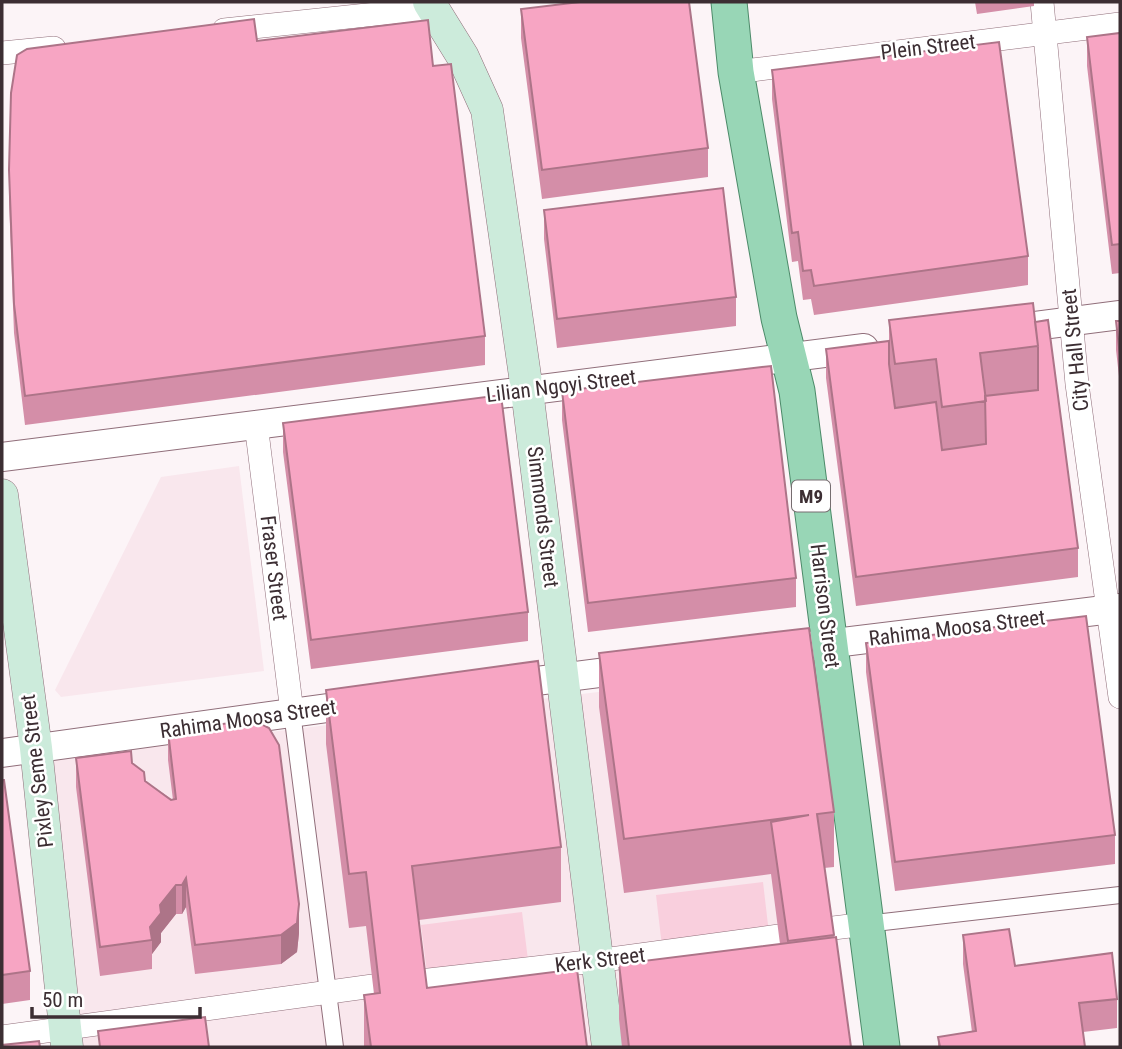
<svg xmlns="http://www.w3.org/2000/svg" width="1122" height="1049" font-family="'Roboto Condensed',sans-serif">
  <style>
    .built { fill: #f9e7ed }
    .green { fill: #f9cfdd }
    .lines { fill: none; stroke-linecap: round; stroke-linejoin: round }
    .pedestrian-casing { stroke: #906e7a; stroke-width: 18 }
    .minor-casing { stroke: #906e7a; stroke-width: 24 }
    .tertiary-casing { stroke: #906e7a; stroke-width: 30 }
    .secondary-casing { stroke: #906e7a; stroke-width: 33 }
    .primary-casing { stroke: #4c8a69; stroke-width: 37 }
    .pedestrian { stroke: #fff; stroke-width: 16 }
    .minor { stroke: #fff; stroke-width: 23 }
    .tertiary { stroke: #fff; stroke-width: 28 }
    .secondary { stroke: #ccebdb; stroke-width: 32 }
    .primary { stroke: #98d6b6; stroke-width: 35 }
    .wall { fill: #d48ea8 }
    .shaded-wall { fill: #ad7488 }
    .building { fill: #f7a5c3; stroke: #ad7488; stroke-width: 2 }
    .labels { text-anchor: middle; dominant-baseline: central; stroke-width: 5; stroke-linejoin: round; paint-order: stroke }
    .shield { fill: #fff; stroke: #766d70; stroke-width: 2 }
    .shield-label { font-size: 19px; font-weight: bold; fill: #3c2e33 }
    .street-label { font-size: 21px; fill: #3c2e33; stroke: #fff }
  </style>
  <rect width="100%" height="100%" fill="#fcf4f7"/>
  <path class="built" d="M239,466L264,671L61,697L55,690L161,477Z
    M795,668L850,1047H82L49,759Z"/>
  <path class="green" d="M763,882L775,985L668,998L656,895Z
    M522,912L535,1016L434,1029L421,925Z"/>
  <g class="lines">
    <g class="pedestrian-casing">
      <path id="pedestrian" d="M292,712L335,1047
        M866,924L1120,895"/>
    </g>
    <g class="minor-casing">
      <path id="minor" d="M1042,2L1077,384L1120,697
        M224,30L433,8
        M2,53L54,48
        M736,72L1120,24
        M256,424L292,712
        M825,929L866,924
        M420,981L596,961L779,936
        M2,1037L373,986"/>
    </g>
    <g class="tertiary-casing">
      <path id="tertiary" d="M1012,329L1120,315
        M2,457L864,348
        M810,646L1120,608
        M505,685L638,668
        M2,753L364,703"/>
    </g>
    <g class="secondary-casing">
      <path id="secondary" d="M429,2L463,57L487,110L527,390L608,1047
        M2,495L36,748L67,1047"/>
    </g>
    <g class="primary-casing">
      <path id="primary" d="M729,2L736,72L779,318L797,391L882,1047"/>
    </g>
    <use href="#pedestrian" class="pedestrian"/>
    <use href="#minor" class="minor"/>
    <use href="#tertiary" class="tertiary"/>
    <use href="#secondary" class="secondary"/>
    <use href="#primary" class="primary"/>
  </g>
  <path class="wall" d="M975,2H1034V6L977,14Z
    M521,9L708,148V177L542,199L521,38Z
    M1120,33V273L1112,274L1087,66V37Z
    M257,41L433,66L485,336V365L25,425L14,333L9,200V170Z
    M772,70L1028,256V285L814,315L811,299L803,300L798,261L792,262L772,99Z
    M544,210L736,297V326L557,348L544,239Z
    M889,320L1035,322L1078,548V577L856,606L826,378V349L889,341Z
    M1116,321H1120V385L1116,350Z
    M562,391L796,578V607L588,632L562,420Z
    M283,423L528,612V641L311,669L283,452Z
    M866,643L1115,835V864L895,891L866,672Z
    M599,653L834,812V867L824,868L834,937L851,1047H622L619,1019V964L780,944L771,874L624,893L599,707Z
    M326,690L561,847V902L419,920L427,988L587,1047H364V995L374,994L366,926L349,928L326,744Z
    M168,731L299,933L297,952L281,964L195,974L186,907L182,914H176L161,933V942L152,954V969L100,976L76,787V758L145,781L173,800L168,760Z
    M2,780L30,971V1000L2,1004Z
    M963,935L1015,966L1117,999V1028L1083,1032L1085,1047H938V1037L972,1032L963,964Z"/>
  <path class="shaded-wall" d="M186,878V907L182,914V885Z
    M176,885V914L161,933V942L152,954V940L150,927L160,905Z
    M299,904V933L297,952L281,964V935Z"/>
  <path class="building" d="M580,2H689L708,148L542,170L521,9Z
    M254,19L257,41L428,20L433,66L451,64L485,336L25,396L14,304L9,170L11,93L17,55L27,49Z
    M1120,33V244L1112,245L1087,37Z
    M999,42L1028,256L814,286L811,270L803,271L798,232L792,233L772,70Z
    M723,188L736,297L557,319L544,210Z
    M1033,303L1038,346L980,353L986,401L942,407L936,359L895,364L889,320Z
    M1048,320L1078,548L856,577L826,349L889,341V364L895,408L936,402L942,450L986,444L985,396L1038,390V346L1035,322Z
    M1116,321H1120V356Z
    M771,366L796,578L588,603L562,391Z
    M501,395L528,612L311,640L283,423Z
    M1086,616L1115,835L895,862L866,643Z
    M809,628L834,812L817,814L834,935L788,941L771,822L809,815L624,839L599,653Z
    M538,661L561,847L412,866L427,988L577,969L587,1047H371L364,995L380,993L366,872L349,874L326,690Z
    M253,720L269,728L279,745L299,904L297,923L281,935L195,945L186,878L182,885H176L160,905L161,913L150,927L152,940L100,947L76,758L131,751L132,763L144,772L145,781L171,800L176,799L168,731Z
    M2,780H4L30,971L2,975Z
    M1009,929L1015,966L1112,953L1117,999L1079,1003L1085,1047H940L938,1037L976,1031L963,935Z
    M836,937L851,1047H629L619,964Z
    M205,1017L209,1047H100L98,1031Z
    M39,1041L40,1047H2V1045Z"/>
  <g class="labels">
    <rect class="shield" x="792" y="480.5" width="38" height="31" rx="5"/>
    <g class="shield-label">
      <text x="811" y="496">M9</text>
    </g>
    <g class="street-label">
      <text transform="translate(928 47) rotate(-7)">Plein Street</text>
      <text transform="translate(1075 350) rotate(-96)">City Hall Street</text>
      <text transform="translate(561 386) rotate(-7)">Lilian Ngoyi Street</text>
      <text transform="translate(543 517) rotate(83)">Simmonds Street</text>
      <text transform="translate(274 568) rotate(83)">Fraser Street</text>
      <text transform="translate(825 606) rotate(83)">Harrison Street</text>
      <text transform="translate(957 628) rotate(-7)">Rahima Moosa Street</text>
      <text transform="translate(248 719) rotate(-8)">Rahima Moosa Street</text>
      <text transform="translate(37 771) rotate(-97)">Pixley Seme Street</text>
      <text transform="translate(600 960) rotate(-7)">Kerk Street</text>
    </g>
  </g>
  <rect width="1122" height="1049" fill="none" stroke="#3c2e33" stroke-width="7"/>
  <path d="M32 1007v10h168v-10" fill="none" stroke="#3c2e33" stroke-width="3.5"/>
  <text x="42" y="1007" font-size="21" fill="#3c2e33" stroke="#ffffff" stroke-width="5" paint-order="stroke">50 m</text>
</svg>
